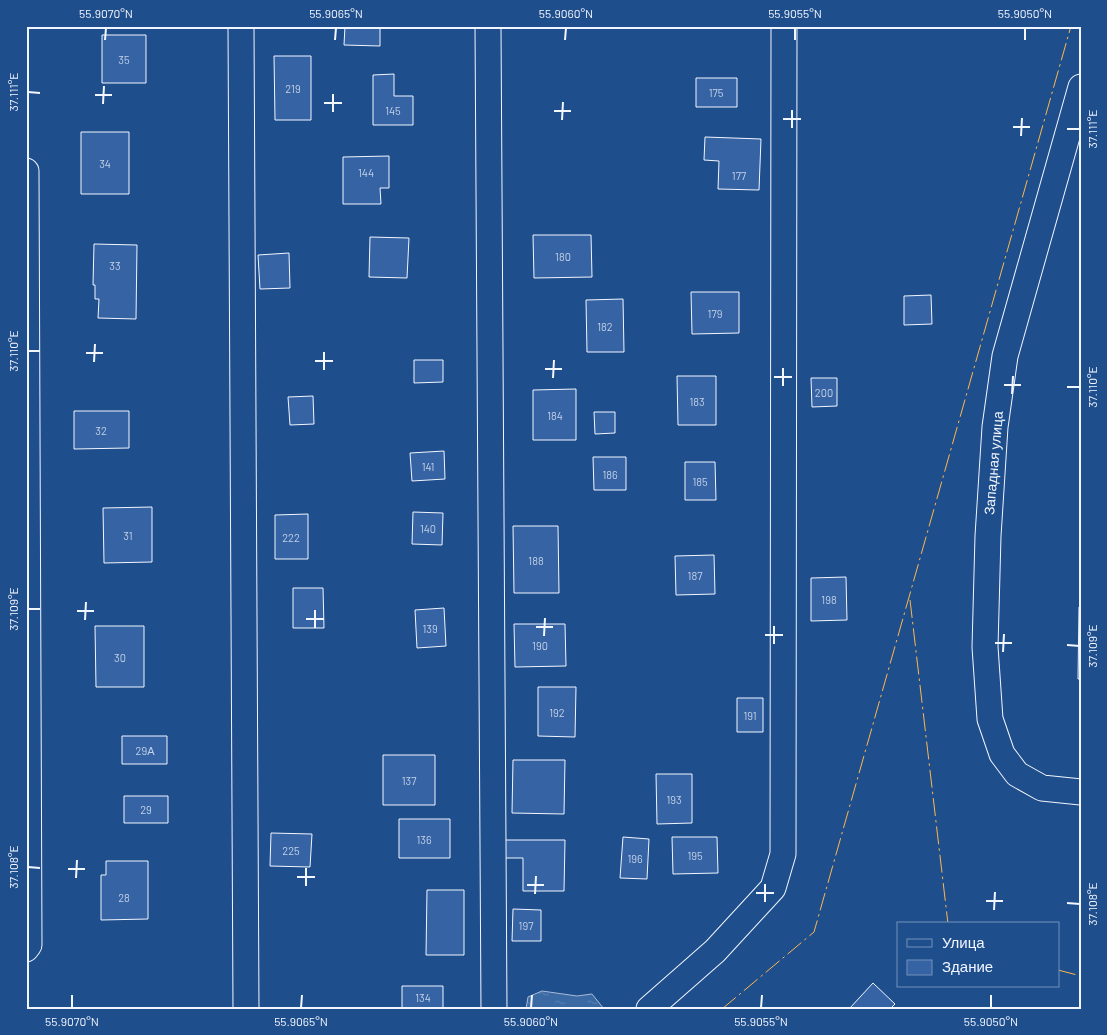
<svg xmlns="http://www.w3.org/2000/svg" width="1107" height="1035" font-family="Barlow,sans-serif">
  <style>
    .water { fill: url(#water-ripples); stroke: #a8bbd7 }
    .building { fill: #3563a3; stroke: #f2f6ff }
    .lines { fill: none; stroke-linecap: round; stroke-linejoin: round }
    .minor-casing { stroke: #f2f6ff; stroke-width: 27 }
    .minor { stroke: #1f4e8c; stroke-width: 25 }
    .power { stroke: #ffb74d; stroke-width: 1; stroke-dasharray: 18 4 2.5 4; stroke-linecap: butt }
    .ticks { fill: none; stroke: #f2f6ff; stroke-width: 2 }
    .labels { text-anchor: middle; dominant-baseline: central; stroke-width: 4; stroke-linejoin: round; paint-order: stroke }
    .number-label { font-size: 11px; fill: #c3d1e8 }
    .street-label { font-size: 14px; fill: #f2f6ff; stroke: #1f4e8c }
    .neatline { fill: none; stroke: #f2f6ff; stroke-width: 2 }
    .ticks-label { font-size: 12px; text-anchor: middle; fill: #f2f6ff }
  </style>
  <defs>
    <pattern id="water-ripples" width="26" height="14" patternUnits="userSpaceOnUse" patternTransform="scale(1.25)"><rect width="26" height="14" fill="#3b69a3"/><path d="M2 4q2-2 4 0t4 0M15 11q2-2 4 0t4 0" fill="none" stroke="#587fb1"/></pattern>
  </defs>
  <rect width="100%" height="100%" fill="#1f4e8c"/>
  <path class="water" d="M542,991L577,996L592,994L604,1009H526L528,997Z"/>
  <path class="building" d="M345,26H380V46L344,45Z
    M102,35H146V83H102Z
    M274,56H311V120H275Z
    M394,74V96H413V125H373V75Z
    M696,78H737V107H696Z
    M81,132H129V194H81Z
    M705,137L761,139L759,190L718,189L719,161L704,160Z
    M389,156V188H380L381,204H343V157Z
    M533,235H591L592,277L534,278Z
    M370,237L409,238L407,278L369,277Z
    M94,244L137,245L136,319L98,318L99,299H95V285H93Z
    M289,253L290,288L260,289L258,255Z
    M691,292H739V333L692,334Z
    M931,295L932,324L904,325V296Z
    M623,299L624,352H587L586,300Z
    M414,360H443V382L414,383Z
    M677,376H716V425H678Z
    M811,378H837V406L812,407Z
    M576,389V440H533V390Z
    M313,396L314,424L290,425L288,397Z
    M74,411H129V448L74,449Z
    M594,412H615V433L595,434Z
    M444,451L445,479L412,481L410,453Z
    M593,457H626V490H594Z
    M685,462H715L716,500H685Z
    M152,507V562L104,563L103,508Z
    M413,512L443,513L442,545L412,544Z
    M308,514V559H275V515Z
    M513,526H558L559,593H514Z
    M714,555L715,594L676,595L675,556Z
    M846,577L847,620L811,621V578Z
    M293,588H323L324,628H293Z
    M1079,607H1081V679H1078Z
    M444,608L446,646L417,648L415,610Z
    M514,624H565L566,666L515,667Z
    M95,626H144V687H96Z
    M538,687H576L575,737L538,736Z
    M737,698H763V732H737Z
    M122,736H167V764H122Z
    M383,755H435V805H383Z
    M513,760H565L564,814L512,813Z
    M656,774H692V823L657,824Z
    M124,796H168V823H124Z
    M399,819H450V858H399Z
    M271,833L312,834L310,867L270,866Z
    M623,837L649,839L647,879L620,878Z
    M672,837H717L718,873L673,874Z
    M505,840H565L564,891H523V858H505Z
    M106,861H148V919L101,920V875H106Z
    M427,890H464V955H426Z
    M513,909L541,910V941H512Z
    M873,983L895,1004L890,1009H849Z
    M402,986H443V1009H402Z"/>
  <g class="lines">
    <g class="minor-casing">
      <path id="minor" d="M241,26L246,1009
        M488,26L494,1009
        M1081,87L1005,356L995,427L988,536L985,647L990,719L1002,754L1017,774L1042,788L1081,792
        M26,171L29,945L26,949
        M649,1009L715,951L773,888L783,854L784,26"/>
    </g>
    <use href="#minor" class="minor"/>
    <path class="power" d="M910,600L948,924
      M1058,970L1081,976
      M722,1009L814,932L1071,26"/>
  </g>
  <path class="ticks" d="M105,40L106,28M335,40L336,28M565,40L566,28M795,40V28M1025,40V28M28,92L40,93M95,95H112M324,103H342M103,104L104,86M554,111H571M333,112V94M783,119H801M562,120L563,102M1013,127H1030M792,128V110M1067,129H1080M1021,136L1022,118M28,351H40M86,353H103M315,361H333M94,362L95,344M545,369H562M324,370V352M774,377H792M553,378L554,360M1004,385H1021M783,386V368M1067,387H1080M1012,394L1013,376M28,609H40M77,611H94M306,619H324M85,620L86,602M536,627H553M315,628V610M765,635H783M544,636L545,618M995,643H1012M774,644V626M1067,645L1080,646M1003,652L1004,634M28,867L40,868M68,869H85M297,877H315M76,878L77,860M527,885H544M306,886V868M756,893H774M535,894L536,876M986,901H1003M765,902V884M1067,903L1080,904M994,910L995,892M72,1008V995M301,1008L302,995M531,1008L532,995M761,1008L762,995M991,1008V995"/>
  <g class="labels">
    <g class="number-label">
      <text x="124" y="59">35</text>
      <text x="293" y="88">219</text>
      <text x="716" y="92">175</text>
      <text x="393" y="110">145</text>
      <text x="105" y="163">34</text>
      <text x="366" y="172">144</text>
      <text x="739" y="175">177</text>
      <text x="563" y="256">180</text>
      <text x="115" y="265">33</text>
      <text x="715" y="313">179</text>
      <text x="605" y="326">182</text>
      <text x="824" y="392">200</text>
      <text x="697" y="401">183</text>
      <text x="555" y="415">184</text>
      <text x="101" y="430">32</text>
      <text x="428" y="466">141</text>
      <text x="610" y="474">186</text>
      <text x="700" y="481">185</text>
      <text x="428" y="528">140</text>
      <text x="128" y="535">31</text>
      <text x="291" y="537">222</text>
      <text x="536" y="560">188</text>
      <text x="695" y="575">187</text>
      <text x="829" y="599">198</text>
      <text x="430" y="628">139</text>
      <text x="540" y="645">190</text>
      <text x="120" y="657">30</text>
      <text x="557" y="712">192</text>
      <text x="750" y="715">191</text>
      <text x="145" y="750">29А</text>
      <text x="409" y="780">137</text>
      <text x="674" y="799">193</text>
      <text x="146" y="809">29</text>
      <text x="424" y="839">136</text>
      <text x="291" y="850">225</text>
      <text x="695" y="855">195</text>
      <text x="635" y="858">196</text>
      <text x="124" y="897">28</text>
      <text x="526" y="925">197</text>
      <text x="423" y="997">134</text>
    </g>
    <g class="street-label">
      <text transform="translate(993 463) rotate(-85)">Западная улица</text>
    </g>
  </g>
  <rect width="1107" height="1035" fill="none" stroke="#1f4e8c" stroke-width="55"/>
  <rect x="897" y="922" width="162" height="65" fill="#1f4e8c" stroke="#7391ba"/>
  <rect x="907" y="939" width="25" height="8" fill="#1f4e8c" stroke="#7391ba"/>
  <text x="942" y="948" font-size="15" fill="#f2f6ff">Улица</text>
  <rect x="907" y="960" width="25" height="15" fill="#3563a3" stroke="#7391ba"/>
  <text x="942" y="972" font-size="15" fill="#f2f6ff">Здание</text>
  <rect x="28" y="28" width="1052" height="980" class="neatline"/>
  <g class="ticks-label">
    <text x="106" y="18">55.9070°N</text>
    <text x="336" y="18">55.9065°N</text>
    <text x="566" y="18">55.9060°N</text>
    <text x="795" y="18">55.9055°N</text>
    <text x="1025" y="18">55.9050°N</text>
    <text transform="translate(14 92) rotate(-90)" y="4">37.111°E</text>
    <text transform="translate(1093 129) rotate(-90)" y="4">37.111°E</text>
    <text transform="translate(14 351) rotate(-90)" y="4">37.110°E</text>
    <text transform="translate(1093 387) rotate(-90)" y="4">37.110°E</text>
    <text transform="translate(14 609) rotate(-90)" y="4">37.109°E</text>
    <text transform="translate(1093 646) rotate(-90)" y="4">37.109°E</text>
    <text transform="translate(14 867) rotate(-90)" y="4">37.108°E</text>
    <text transform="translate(1093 904) rotate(-90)" y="4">37.108°E</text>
    <text x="72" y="1026">55.9070°N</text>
    <text x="301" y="1026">55.9065°N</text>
    <text x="531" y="1026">55.9060°N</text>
    <text x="761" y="1026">55.9055°N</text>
    <text x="991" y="1026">55.9050°N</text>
  </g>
</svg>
